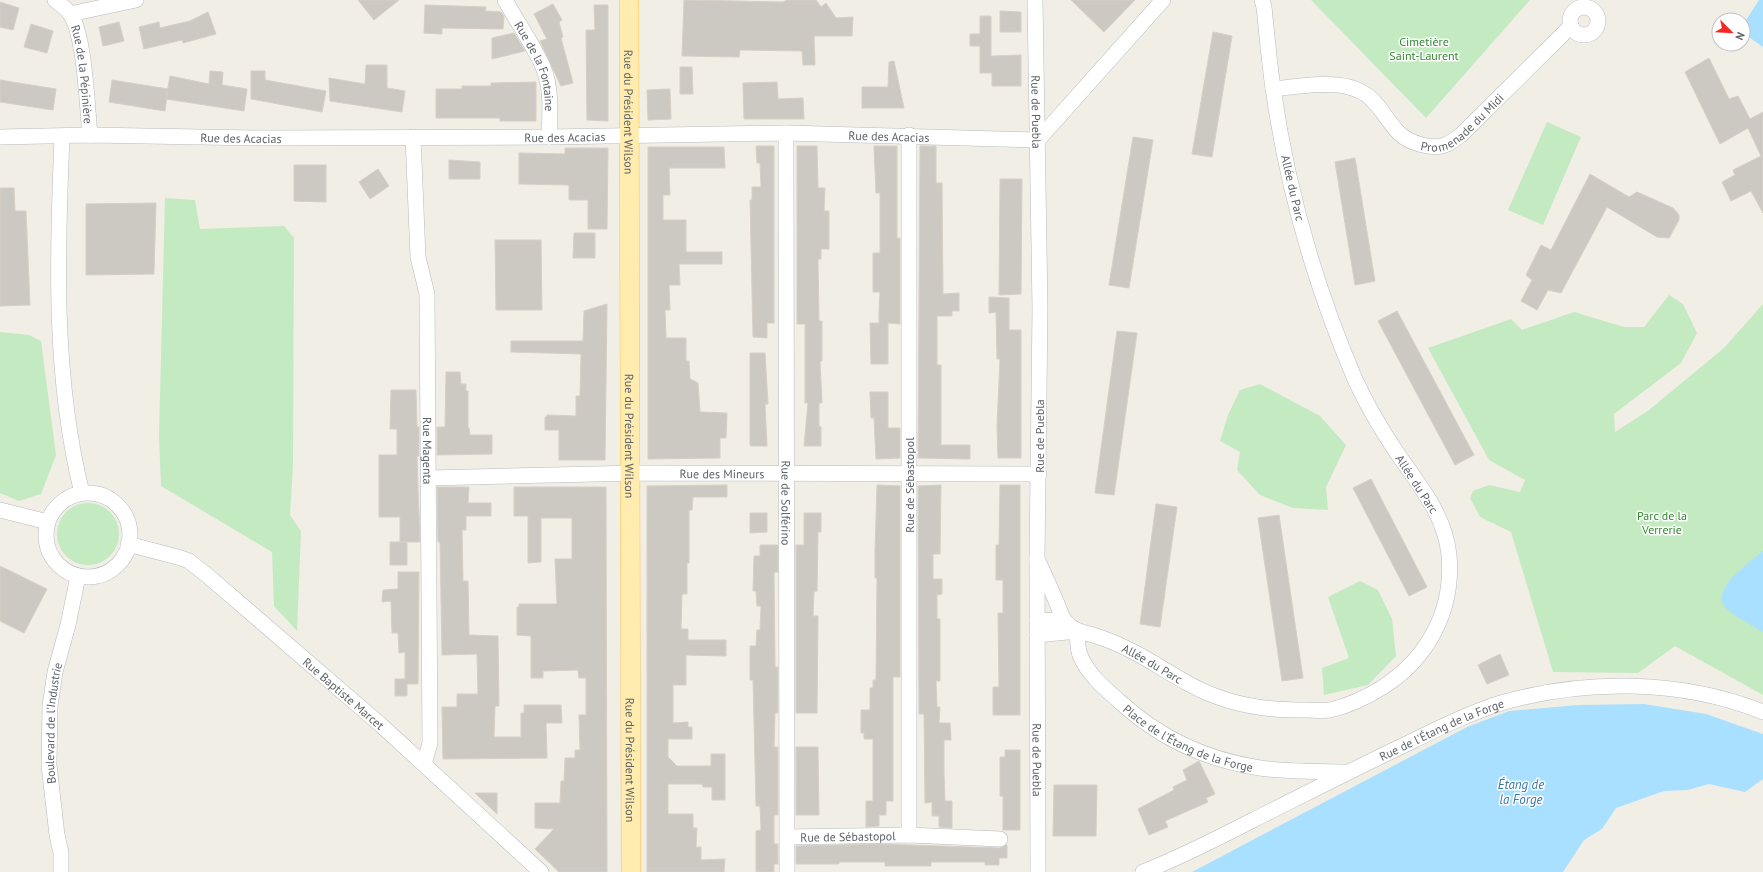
<svg xmlns="http://www.w3.org/2000/svg" width="1763" height="872" font-family="'PT Sans',sans-serif">
  <style>
    .green { fill: #c4eac1 }
    .water { fill: #a9e0ff }
    .building { fill: #ccc9c3; stroke: #d7cfc4 }
    .lines { fill: none; stroke-linecap: round; stroke-linejoin: round }
    .minor-casing { stroke: #b7babe; stroke-width: 16 }
    .major-casing { stroke: #fdc154; stroke-width: 20 }
    .minor { stroke: #fff; stroke-width: 15 }
    .major { stroke: #ffecae; stroke-width: 19 }
    .labels { text-anchor: middle; dominant-baseline: central; stroke-width: 3; stroke-linejoin: round; paint-order: stroke }
    .park-label { font-size: 12px; fill: #30862e; stroke: #fff }
    .street-label { font-size: 12px; fill: #5e6368; stroke: #fff }
    .water-label { font-size: 13px; font-style: italic; fill: #3777a8; stroke: #fff }
  </style>
  <rect width="100%" height="100%" fill="#f1eee6"/>
  <path class="green" d="M1311,0H1530L1426,118Z
    M1547,122L1581,137L1543,225L1508,210Z
    M165,198L195,200L200,229L284,226L294,238L293,465L290,515L301,531L297,631L274,606L272,552L161,486L159,436Z
    M1669,295L1683,304L1697,333L1681,363L1614,414L1615,432L1649,410L1724,348L1763,304V695L1675,646L1638,673L1553,672L1511,532L1480,517L1470,498L1473,491L1489,485L1520,492L1525,480L1489,460L1428,348L1511,319L1522,330L1574,312L1624,327H1644Z
    M0,332L29,335L41,341L56,455L41,494L19,501L0,493Z
    M1260,384L1320,416L1346,445L1326,487L1328,510L1293,508L1260,495L1237,470L1240,452L1220,441L1228,415L1240,390Z
    M57 534a31 31 0 1 1 62 0a31 31 0 1 1-62 0Z
    M1360,581L1378,590L1392,619L1396,656L1368,685L1324,695L1322,668L1349,658L1328,597Z"/>
  <path class="water" d="M1759,0H1763V47L1743,33V25Z
    M1763,551V632C1754,626 1730,614 1724,606C1712,587 1752,561 1763,551Z
    M1644,704L1706,714L1763,734V779L1745,792L1709,784L1688,790L1664,791L1616,808L1602,829L1584,840L1563,872H1192L1467,727L1509,711L1579,705Z"/>
  <path class="building" d="M358,0H399L374,20Z
    M684,0L783,2L787,0H816L821,7L826,3L836,18L853,17L852,36H814L815,65H803L802,51L740,50L739,57L682,56Z
    M1071,0H1135L1104,32Z
    M0,2L19,8L13,30L0,27Z
    M553,4L562,20L559,22L563,37L561,38L573,83L561,86L540,41L547,39L534,14Z
    M425,5L486,7L485,11L501,12L504,16L503,29L442,28V34L424,33Z
    M594,5H608V121L587,120L586,30H595Z
    M1000,11L1021,12V32H1000Z
    M208,12L216,34L183,43L182,40L144,49L139,27L159,22L160,28L190,21Z
    M980,16H991V56L1021,55V86H992V73H980V46H970V34H980Z
    M119,22L124,41L103,46L99,27Z
    M31,24L53,31L47,53L24,47Z
    M1213,32L1232,36L1212,157L1192,154Z
    M514,33L525,51L492,59V38Z
    M1709,58L1729,99L1738,96L1750,119L1763,112V213L1751,191L1731,201L1722,182L1735,175L1733,170L1761,156L1748,128L1720,144L1685,72Z
    M894,61L904,108H862V87H888L889,62Z
    M366,65H387V88L405,91L402,112L330,101L329,78L365,84Z
    M680,67H692L693,94H680Z
    M210,71L223,72L222,85L247,89L244,111L166,99L170,76L209,84Z
    M251,71H265V80L326,91L322,112L251,99Z
    M0,80L56,89L53,110L0,102Z
    M112,80L168,89L165,111L109,102Z
    M536,82V121H500V118H436V89H462V86H491V83Z
    M777,82L778,99L803,98L804,119H744L743,83Z
    M670,89L671,119L648,120L647,90Z
    M1133,137L1153,140L1129,288L1109,285Z
    M756,146H774V323H767V338L753,337L750,200H752V187H761L760,163H757Z
    M797,146H817L818,188H825L824,211H829V249H821V259H818L819,321H822V361H820L822,403H819V426L821,427V446H804L808,403H805V324H797Z
    M874,146H897V238H900V324L888,323V364H871L870,323H879V311L880,292H873V253H880V193H876Z
    M920,146H936V183H942L943,294L959,293V311H952V316H937V365H941V445H970V459L918,458Z
    M648,147H724L725,168H669L670,195H663V220H686V252H722V264H679L680,285H669L670,310H665L666,338H686V361H689L690,379L698,383L700,412L727,413L726,438H720V458L648,459Z
    M565,148H608L607,229H588V200H569V185L519,184V153L565,154Z
    M1355,158L1375,281L1355,285L1335,162Z
    M449,160L480,162V179H449Z
    M294,165H326V202L294,201Z
    M378,169L389,186L370,199L359,182Z
    M1590,174L1629,197L1637,192L1673,208L1679,215V220L1669,238L1657,237L1607,207L1561,293L1548,290L1537,310L1521,301L1532,280L1526,275L1541,245L1551,250Z
    M1000,179H1022L1021,294L999,295Z
    M0,188H14L15,211H26L30,305L0,306Z
    M156,203L154,274L86,275V204Z
    M574,233H595V258H573Z
    M495,240H541L542,310H496Z
    M989,297L1009,298V330H1021V458H998L997,426L1000,359H997L996,312L989,313Z
    M607,304L605,460H559V430H545V417H547V415L576,416V396H580L581,354L511,352V341H583L584,311Z
    M1397,311L1474,455L1455,465L1378,321Z
    M1117,331L1137,333L1114,495L1095,493Z
    M750,353H765L768,404H765L767,446H751L750,445Z
    M446,372H460L461,384H466V391H468V428H469L470,435H492V454L437,455V427H445Z
    M391,390H416L417,427H419V456H417L420,542H400V517H379V455H397V429H390Z
    M870,392H888V428H900V458L876,459L874,418H871Z
    M1371,479L1427,587L1409,596L1353,488Z
    M727,485V497H693L692,510H689V563H687V594H682L681,629H688V640H726V656L686,655V685H673V723L688,722V727H692V739H668V757L677,766H711V754H725V800H712V787H703L702,784H668V814H693V828H697L696,847H701V860L725,859L724,872H647V486Z
    M877,485L900,486V677H893V801H886V815H879V826L866,827V801H873V739H864V733H861V710H870V688H873V680H876L877,578H875V550Z
    M941,485L940,554H933V579H942V594L937,595V619H940V681H936L937,707H940L939,723H950L951,740H944V773L945,801H952V828L939,827V816H932V802L925,803L924,714H919L918,486Z
    M1000,485H1020V715H993V687H999L998,613H1003V580H996V545H999Z
    M437,487H469L468,503H491V516H466V530H462L463,581H468L469,635L498,636L499,706H495L494,737H521V713H524V705H561L562,723H546L547,758L443,759L442,707H457V694H478L477,654L442,655L440,542H438Z
    M514,487H606L607,872H559L535,849L554,829L535,828V803H560L561,781H564L565,758H575V750H580L579,715H586V678H579L578,670L543,671V678H531V636L517,635V607H519V604H557L555,559H572V518H541V562L528,563V516H514Z
    M1156,504L1177,507L1160,627L1140,624Z
    M750,513H767V532L750,533Z
    M804,513H821V532H818L817,591L814,592L813,616H818L817,713H796V545H804Z
    M1279,515L1303,678L1282,681L1258,518Z
    M390,542H407V565H390Z
    M760,545H778V572H774L775,667H778V713H775L774,747H778V815H774V844H778V864H774V872H756V831L761,830L760,806H756L753,680H750V646H756L757,630H760L761,606H757L756,591H753L754,556H760Z
    M0,566L47,589L24,633L0,621Z
    M398,572H419L418,684H407V696H395V679H405V652L399,653L398,633H392L391,601L382,602L383,590L398,589Z
    M1500,654L1509,675L1487,684L1478,665Z
    M796,747H818L819,815H796Z
    M1005,750H1020V830H1003V796H1000V757H1005Z
    M1199,761L1215,794L1206,798L1208,802L1165,821L1168,827L1149,835L1138,809L1174,790L1173,787L1187,780L1183,770Z
    M1054,785H1097L1096,836H1053Z
    M475,793H497V814Z
    M879,844L1000,848L1007,845V858H999V865H985V862H931V866H885V862H839V864H796V846Z"/>
  <g class="lines">
    <g class="minor-casing">
      <g id="minor">
        <path id="s1" d="M55,0C60,4 67,9 71,15C85,38 87,106 90,135"/>
        <path id="s2" d="M505,0C517,22 533,44 543,67C552,88 550,115 549,137"/>
        <path id="s3" d="M1035,0L1040,309L1037,559L1038,872"/>
        <circle cx="1584" cy="21" r="14"/>
        <path d="M70,14L136,0"/>
        <path id="s4" d="M1273,89C1295,87 1328,81 1349,87C1377,94 1382,116 1399,133C1409,143 1432,150 1445,145C1451,143 1456,138 1461,135L1571,26"/>
        <path id="s5" d="M786,133L787,872"/>
        <path id="s6" d="M0,137L90,135L263,138L549,137L786,133L1038,140L1163,0"/>
        <path d="M62,137C57,256 53,377 82,493"/>
        <path id="s7" d="M413,137L418,257L427,294L430,743L424,764"/>
        <path id="s8" d="M429,478L639,473L1039,474"/>
        <circle cx="88" cy="535" r="42"/>
        <path d="M0,510L48,522"/>
        <path id="s9" d="M128,544L181,558L189,561L208,576L382,726L541,872"/>
        <path id="s10" d="M1037,559C1044,573 1050,587 1056,601C1059,607 1061,617 1066,622C1075,633 1090,633 1102,638C1134,649 1160,668 1189,684C1225,704 1265,711 1306,710C1314,710 1322,711 1330,710C1348,706 1367,697 1383,687C1428,658 1454,610 1449,555C1445,515 1419,485 1397,453C1381,429 1366,404 1354,377C1315,285 1287,188 1273,88C1269,61 1267,34 1264,7L1262,0"/>
        <path d="M1037,620L1065,621"/>
        <path id="s11" d="M1077,631C1078,638 1077,648 1080,655C1087,673 1104,688 1119,701C1158,737 1207,760 1260,768C1288,772 1317,771 1345,772"/>
        <path d="M1037,635L1077,631"/>
        <path d="M909,835V135"/>
        <path id="s12" d="M788,837L909,835L1000,839"/>
        <path id="s13" d="M61,872V853L57,835L49,765L50,706L55,672L68,625L78,576"/>
        <path id="s14" d="M1143,872C1184,856 1224,835 1263,815C1309,792 1354,769 1400,747C1433,731 1466,714 1501,703C1585,679 1681,679 1763,712"/>
      </g>
    </g>
    <g class="major-casing">
      <g id="major">
        <path id="s15" d="M629,0L631,872"/>
      </g>
    </g>
    <use href="#minor" class="minor"/>
    <use href="#major" class="major"/>
  </g>
  <g class="labels">
    <g class="park-label">
      <text x="1424" y="41">Cimetière<tspan x="1424" dy="14">Saint-Laurent</tspan></text>
      <text x="1662" y="515">Parc de la<tspan x="1662" dy="14">Verrerie</tspan></text>
    </g>
    <g class="street-label">
      <text stroke="none"><textPath href="#s2" startOffset="74">Rue de la Fontaine</textPath></text>
      <text stroke="none"><textPath href="#s1" startOffset="83">Rue de la Pépinière</textPath></text>
      <text stroke="none"><textPath href="#s15" startOffset="112">Rue du Président Wilson</textPath></text>
      <text stroke="none"><textPath href="#s3" startOffset="112">Rue de Puebla</textPath></text>
      <text stroke="none"><textPath href="#s4" startOffset="221">Promenade du Midi</textPath></text>
      <text stroke="none"><textPath href="#s6" startOffset="889">Rue des Acacias</textPath></text>
      <text stroke="none"><textPath href="#s6" startOffset="565">Rue des Acacias</textPath></text>
      <text stroke="none"><textPath href="#s6" startOffset="241">Rue des Acacias</textPath></text>
      <text transform="translate(1293 188) rotate(77)">Allée du Parc</text>
      <text stroke="none"><textPath href="#s15" startOffset="436">Rue du Président Wilson</textPath></text>
      <text transform="translate(1039 436) rotate(-90)">Rue de Puebla</text>
      <text stroke="none"><textPath href="#s7" startOffset="315">Rue Magenta</textPath></text>
      <text stroke="none"><textPath href="#s8" startOffset="293">Rue des Mineurs</textPath></text>
      <text transform="translate(1417 484) rotate(57)">Allée du Parc</text>
      <text transform="translate(909 485) rotate(-90)">Rue de Sébastopol</text>
      <text stroke="none"><textPath href="#s5" startOffset="370">Rue de Solférino</textPath></text>
      <text stroke="none"><textPath href="#s10" startOffset="166">Allée du Parc</textPath></text>
      <text stroke="none"><textPath href="#s9" startOffset="267">Rue Baptiste Marcet</textPath></text>
      <text stroke="none"><textPath href="#s13" startOffset="150">Boulevard de l'Industrie</textPath></text>
      <text stroke="none"><textPath href="#s14" startOffset="331">Rue de l'Étang de la Forge</textPath></text>
      <text stroke="none"><textPath href="#s11" startOffset="165">Place de l'Étang de la Forge</textPath></text>
      <text stroke="none"><textPath href="#s15" startOffset="760">Rue du Président Wilson</textPath></text>
      <text stroke="none"><textPath href="#s3" startOffset="760">Rue de Puebla</textPath></text>
      <text stroke="none"><textPath href="#s12" startOffset="60">Rue de Sébastopol</textPath></text>
    </g>
    <g class="water-label">
      <text x="1521" y="784">Étang de<tspan x="1521" dy="15">la Forge</tspan></text>
    </g>
  </g>
  <g transform="translate(1731 32) rotate(114)"><circle r="19" fill="#ffffff" stroke="#bfc1c3"/>
  <path d="M0-3L7 15L0 10L-7 15Z" fill="#f72726"/>
  <text y="-6" font-size="11" font-weight="bold" text-anchor="middle" fill="#5e6368">N</text>
  </g>
</svg>
